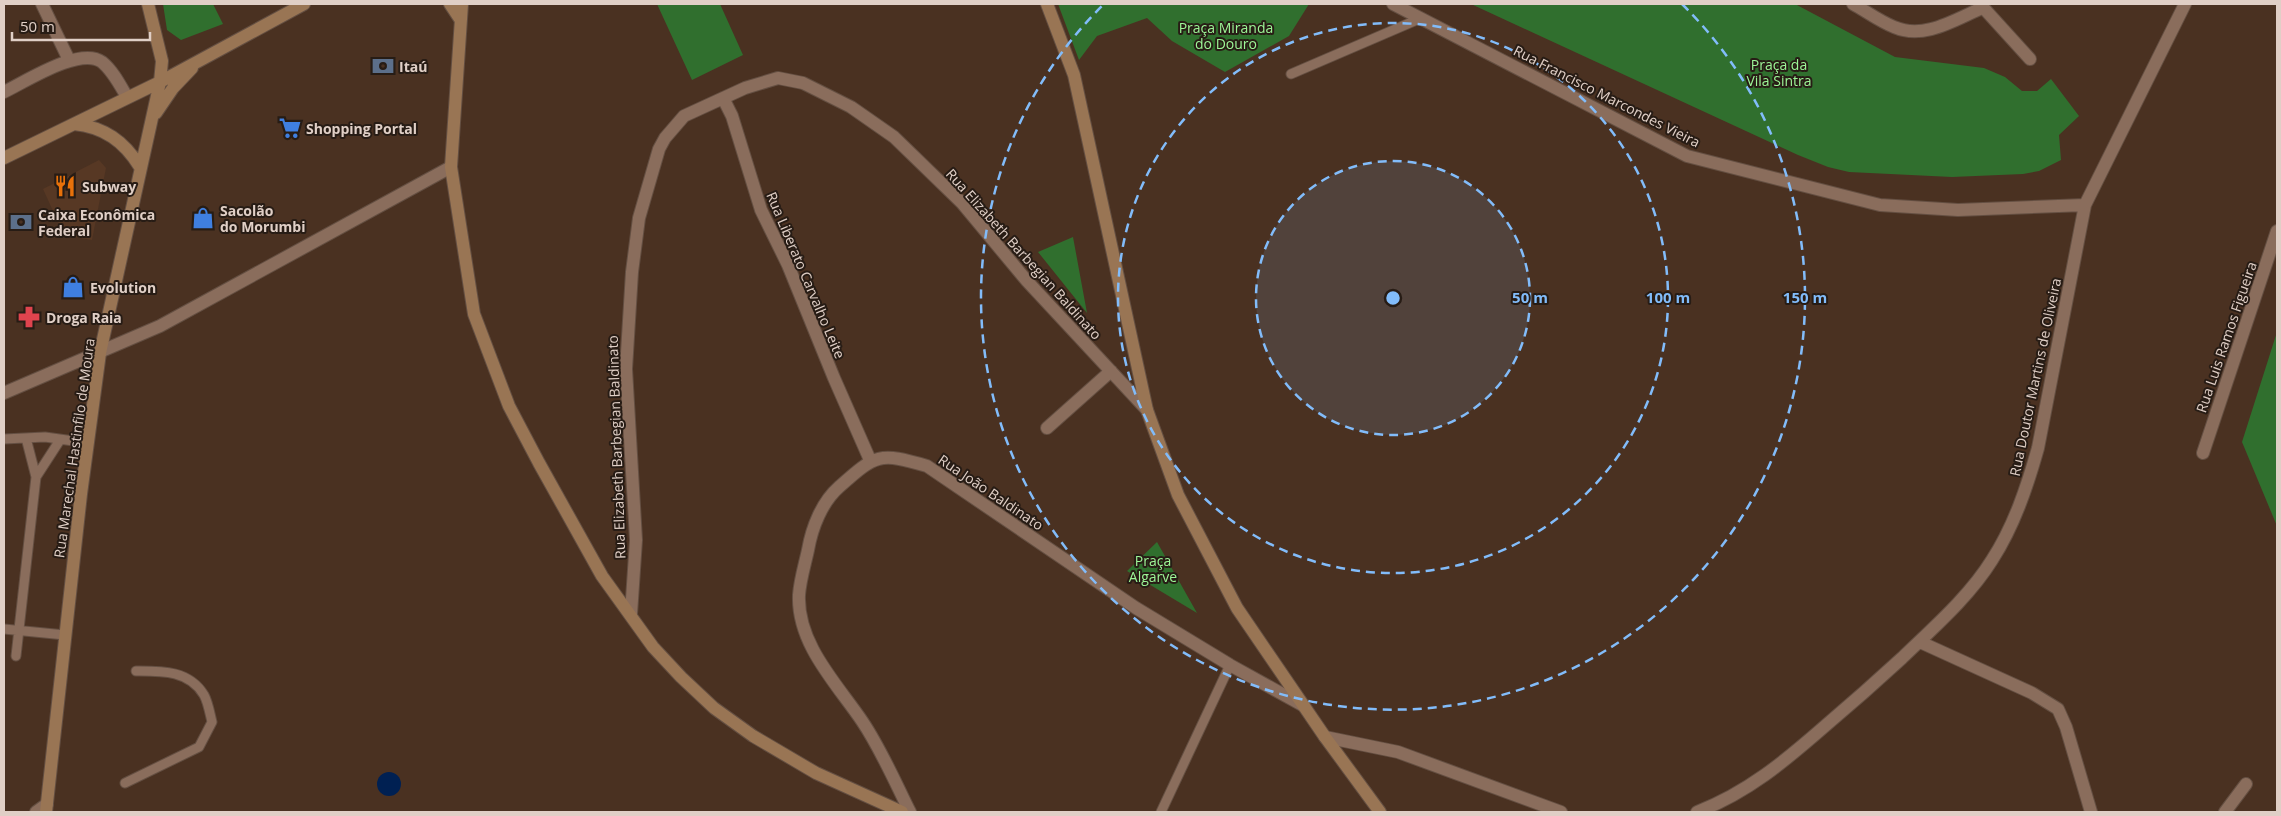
<svg xmlns="http://www.w3.org/2000/svg" width="2281" height="816" font-family="'Open Sans',sans-serif">
  <style>
    .built { fill: #573824 }
    .green { fill: #306f2e }
    .water { fill: #002052 }
    .lines { fill: none; stroke-linecap: round; stroke-linejoin: round }
    .lane-casing { stroke: #644f42; stroke-width: 11 }
    .street-casing { stroke: #644f42; stroke-width: 14 }
    .secondary-casing { stroke: #644f42; stroke-width: 14 }
    .lane { stroke: #8a6d5c; stroke-width: 9 }
    .street { stroke: #8a6d5c; stroke-width: 12 }
    .secondary { stroke: #997554; stroke-width: 12 }
    .ring { fill: none; stroke: #82bcfa; stroke-width: 2.5; stroke-dasharray: 9 6 }
    .labels { text-anchor: middle; dominant-baseline: central; stroke-width: 4; stroke-linejoin: round; paint-order: stroke }
    .park-label { font-size: 14px; fill: #9df697; stroke: #271c15 }
    .poi-label { font-size: 14px; font-weight: bold; fill: #e0cfc6; stroke: #271c15; text-anchor: start }
    .street-label { font-size: 14px; fill: #e0cfc6; stroke: #271c15 }
    .centre { fill: #82bcfa; stroke: #271c15; stroke-width: 2.5 }
    .ring-label { font-size: 15px; text-anchor: middle; font-weight: bold; fill: #82bcfa; stroke: #271c15; stroke-width: 4; stroke-linejoin: round; paint-order: stroke }
  </style>
  <rect width="100%" height="100%" fill="#4a3121"/>
  <path class="built" d="M99,160L106,168L92,240L64,235L43,189Z"/>
  <path class="green" d="M163,4H213L223,24L181,40L167,30Z
    M657,4H720L743,55L692,80Z
    M1058,4H1309L1289,36L1225,72L1172,41L1147,18L1097,36L1079,60Z
    M1471,4H1795L1895,57L1984,68L2005,77L2022,91H2037L2051,79L2079,116L2059,135L2061,160L2039,171L2023,174L1952,177L1849,172L1828,167L1798,155Z
    M1073,237L1087,313L1038,252Z
    M2277,332V526L2242,442Z
    M1157,542L1197,613L1127,571Z"/>
  <path class="water" d="M377 784a12 12 0 1 1 24 0a12 12 0 1 1-24 0Z"/>
  <g class="lines">
    <g class="lane-casing">
      <path id="lane" d="M1291,74L1419,19
        M4,439L45,437L88,443
        M36,477L60,440
        M4,629L65,635
        M16,656L36,477L26,438
        M125,783L199,747L212,722C210,714 208,702 204,695C189,670 161,671 136,671
        M1161,812L1230,665"/>
    </g>
    <g class="street-casing">
      <path id="street" d="M42,4L69,60
        M1393,4L1687,156L1880,205L1958,210L2085,205
        M1853,4C1866,11 1879,21 1894,27C1924,40 1954,20 1982,8
        M1980,4L2030,59
        M4,92C25,82 80,46 102,62C113,71 120,85 127,97
        M723,98L732,116L761,210L788,265L834,378L870,460
        M4,393L160,326L451,167
        M1047,428L1111,371
        M2203,453L2277,231
        M631,614L636,540L626,369L632,272L639,218L659,149L665,138L684,116L745,88L778,78L803,83L851,107L894,137L962,203L1027,281L1147,410
        M1920,642L2032,693L2058,709L2066,727L2091,812
        M1325,737L1398,752L1561,812
        M36,812L47,804
        M910,812C895,782 881,749 862,721C837,684 797,644 799,595C800,580 805,564 808,550C812,527 822,502 839,487C876,454 879,452 927,466L1136,608L1230,665L1304,706
        M1697,812C1747,793 1785,761 1825,726C1851,704 1877,681 1902,658C1933,628 1969,597 1992,560C2014,526 2027,487 2038,448L2085,205L2185,4
        M2225,812L2246,784"/>
    </g>
    <g class="secondary-casing">
      <path id="secondary" d="M450,4L460,19
        M462,4L451,167L474,314L509,406L539,463L602,576L653,647L681,677L714,708L753,736L816,773L902,812
        M1047,4L1074,75L1147,410L1178,495L1237,608L1325,737L1380,812
        M156,113L173,88L192,68
        M74,124C104,127 124,141 140,167
        M4,158L160,82L304,4
        M46,812L81,494L100,353L160,82L162,61L148,4"/>
    </g>
    <use href="#lane" class="lane"/>
    <use href="#street" class="street"/>
    <use href="#secondary" class="secondary"/>
  </g>
  <circle cx="1393" cy="298" r="137" fill="#82bcfa" fill-opacity=".12"/>
  <g class="ring">
    <circle cx="1393" cy="298" r="137"/>
    <circle cx="1393" cy="298" r="275"/>
    <path d="M1682 4A412 412 0 1 1 1104 4"/>
  </g>
  <defs>
    <g id="bank-bare" transform="scale(1.725)"><path d="M-6-4H6V4H-6ZM0-2.3a2.3 2.3 0 1 0 0 4.6a2.3 2.3 0 1 0 0-4.6Z" fill="#5c6f8a" stroke="#271c15" stroke-width="2.5" paint-order="stroke"/></g>
    <g id="supermarket-bare" transform="scale(1.725)"><path d="M-6-5.5h2.5l.6 2H6L4.5 2H-2.5L-4.4-4H-6ZM-1.5 3.2a1.3 1.3 0 1 0 .1 0ZM3 3.2a1.3 1.3 0 1 0 .1 0Z" fill="#3f7fe0" stroke="#271c15" stroke-width="2.5" paint-order="stroke"/></g>
    <g id="restaurant-bare" transform="scale(1.725)"><path d="M-5-6h1v4h1v-4h1v4h1v-4h1v5L-1.5 .5V6h-2V.5L-5-1ZM5-6V6H3V1.5H1.5Q1.5-4 5-6Z" fill="#e8710a" stroke="#271c15" stroke-width="2.5" paint-order="stroke"/></g>
    <g id="shop-bare" transform="scale(1.725)"><path d="M-5-2.5h2.3a2.7 3.5 0 0 1 5.4 0H5L5.5 6h-11ZM-1.5-2.5h3a1.5 2.3 0 0 0-3 0Z" fill="#3f7fe0" stroke="#271c15" stroke-width="2.5" paint-order="stroke"/></g>
    <g id="pharmacy-bare" transform="scale(1.725)"><path d="M-2-6h4v4h4v4h-4v4h-4v-4h-4v-4h4Z" fill="#e0444e" stroke="#271c15" stroke-width="2.5" paint-order="stroke"/></g>
  </defs>
  <g fill-rule="evenodd">
    <use href="#bank-bare" x="383" y="66"/>
    <use href="#supermarket-bare" x="290" y="128"/>
    <use href="#restaurant-bare" x="65" y="186"/>
    <use href="#shop-bare" x="203" y="218"/>
    <use href="#bank-bare" x="21" y="222"/>
    <use href="#shop-bare" x="73" y="287"/>
    <use href="#pharmacy-bare" x="29" y="317"/>
  </g>
  <g class="labels">
    <g class="park-label">
      <text x="1226" y="27">Praça Miranda<tspan x="1226" dy="16">do Douro</tspan></text>
      <text x="1779" y="64">Praça da<tspan x="1779" dy="16">Vila Sintra</tspan></text>
      <text x="1153" y="560">Praça<tspan x="1153" dy="16">Algarve</tspan></text>
    </g>
    <g class="poi-label">
      <text x="399" y="66">Itaú</text>
      <text x="306" y="128">Shopping Portal</text>
      <text x="82" y="186">Subway</text>
      <text x="220" y="210">Sacolão<tspan x="220" dy="16">do Morumbi</tspan></text>
      <text x="38" y="214">Caixa Econômica<tspan x="38" dy="16">Federal</tspan></text>
      <text x="90" y="287">Evolution</text>
      <text x="46" y="317">Droga Raia</text>
    </g>
    <g class="street-label">
      <text transform="translate(1607 96) rotate(27)">Rua Francisco Marcondes Vieira</text>
      <text transform="translate(1024 254) rotate(48)">Rua Elizabeth Barbegian Baldinato</text>
      <text transform="translate(806 275) rotate(67)">Rua Liberato Carvalho Leite</text>
      <text transform="translate(2226 337) rotate(-71)">Rua Luis Ramos Figueira</text>
      <text transform="translate(2035 377) rotate(-78)">Rua Doutor Martins de Oliveira</text>
      <text transform="translate(616 447) rotate(-92)">Rua Elizabeth Barbegian Baldinato</text>
      <text transform="translate(74 448) rotate(-82)">Rua Marechal Hastinfilo de Moura</text>
      <text transform="translate(991 492) rotate(34)">Rua João Baldinato</text>
    </g>
  </g>
  <circle cx="1393" cy="298" r="8" class="centre"/>
  <g class="ring-label">
    <text x="1530" y="303">50 m</text>
    <text x="1668" y="303">100 m</text>
    <text x="1805" y="303">150 m</text>
  </g>
  <rect width="2281" height="816" fill="none" stroke="#e0cfc6" stroke-width="10"/>
  <path d="M12 32v8h138v-8" fill="none" stroke="#e0cfc6" stroke-width="2.5"/>
  <text x="20" y="32" font-size="15" fill="#e0cfc6" stroke="#271c15" stroke-width="4" paint-order="stroke">50 m</text>
</svg>
